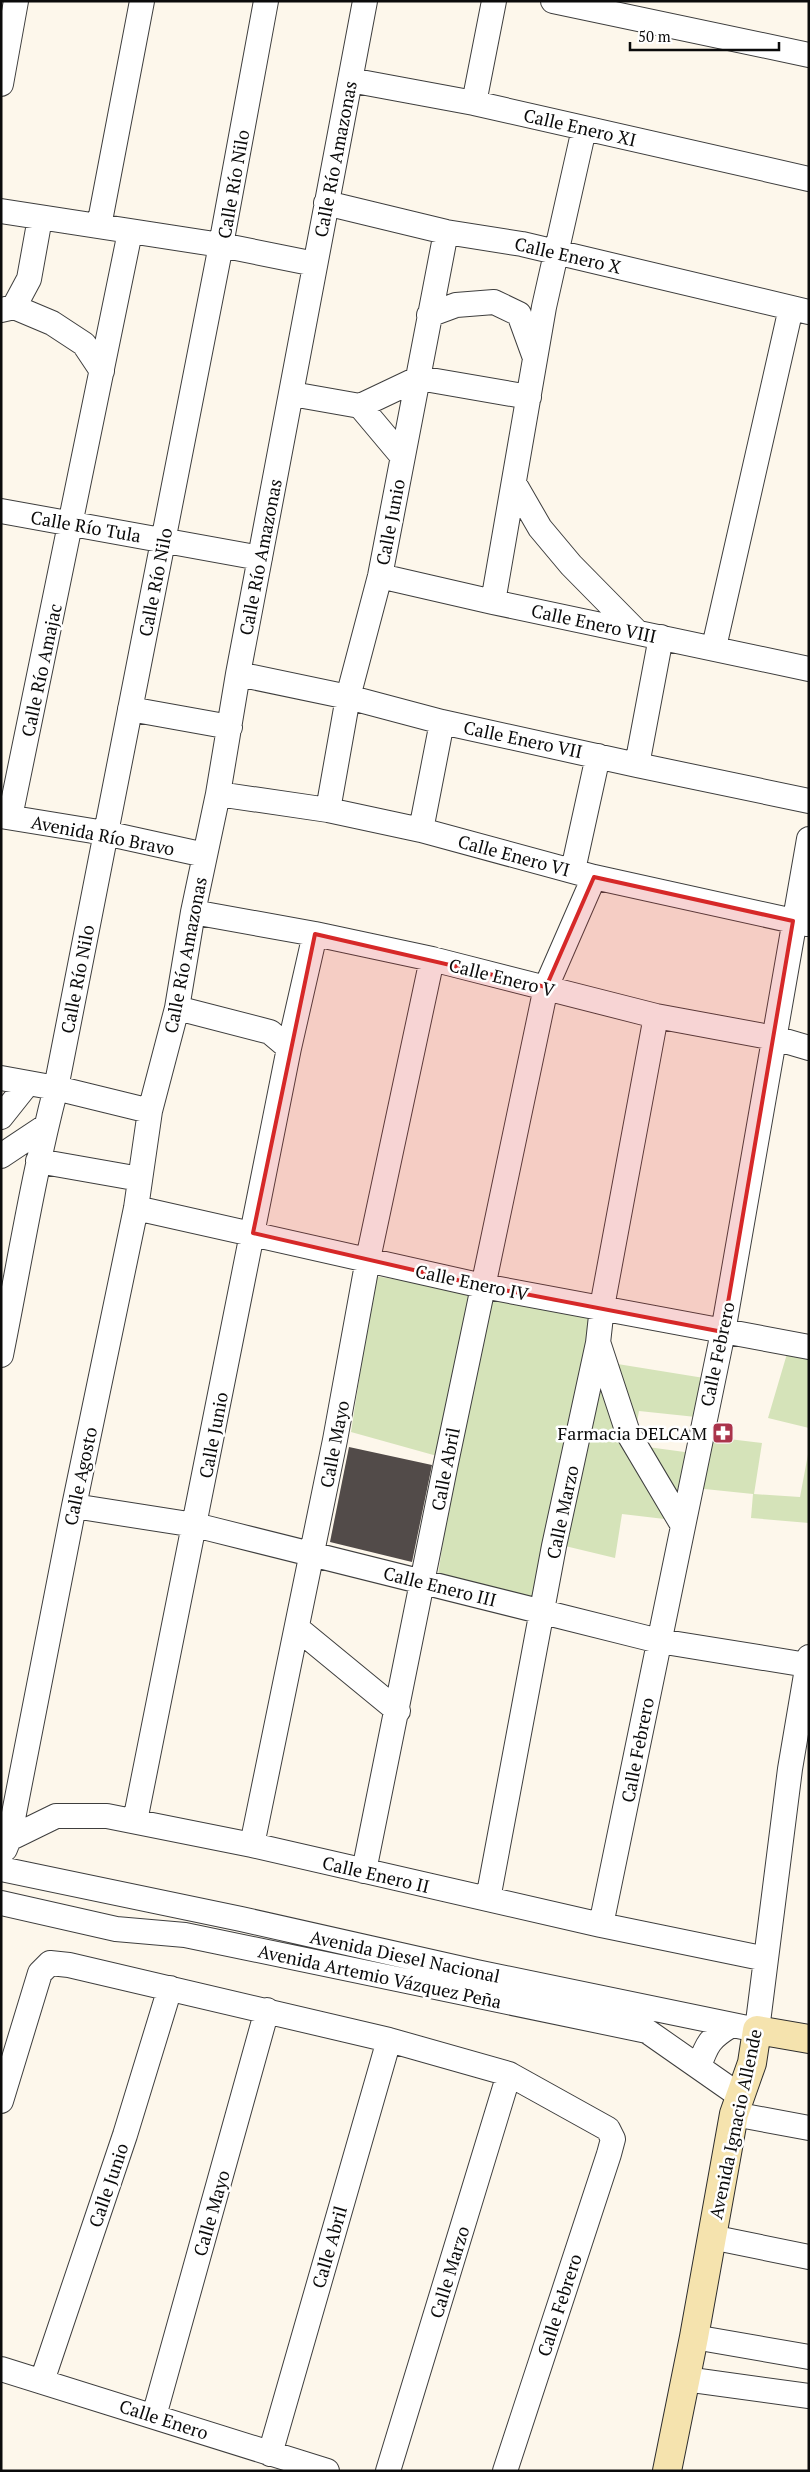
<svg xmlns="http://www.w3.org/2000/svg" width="810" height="2472" font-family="'PT Serif',serif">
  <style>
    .green { fill: #d5e3b9 }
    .building { fill: #524b49 }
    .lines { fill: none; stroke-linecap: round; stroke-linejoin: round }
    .street-casing { stroke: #3e3e3e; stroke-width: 26 }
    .secondary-casing { stroke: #2d2d2d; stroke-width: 30 }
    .street { stroke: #fff; stroke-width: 24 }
    .secondary { stroke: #f5e3ae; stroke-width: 28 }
    .marked { fill: #d62828; fill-opacity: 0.2; stroke: #d62828; stroke-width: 4; stroke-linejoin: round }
    .labels { text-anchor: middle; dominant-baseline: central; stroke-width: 5; stroke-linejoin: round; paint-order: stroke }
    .street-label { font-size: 18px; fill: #0b0b0b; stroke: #fff }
    .poi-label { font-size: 18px; fill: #0b0b0b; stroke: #fff; text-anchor: end }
  </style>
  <rect width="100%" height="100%" fill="#fdf7eb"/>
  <path class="green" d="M375,1276L595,1312L537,1601L438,1575L455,1461L351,1432Z
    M789,1347L809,1354V1428L768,1418Z
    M599,1361L704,1378L696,1417L639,1411L633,1445L692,1453L673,1520L622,1514L615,1558L561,1545Z
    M704,1436L762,1443L754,1494L800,1497L809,1449V1523L751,1518L753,1494L695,1488Z"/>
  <path class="building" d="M349,1447L432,1465L412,1562L330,1542Z"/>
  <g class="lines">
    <g class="street-casing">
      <path id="street" d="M553,1L809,55
        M350,80L474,103L809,179
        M1,84L16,1
        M474,103L494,1
        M326,203L446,232L522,244L809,312
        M1,211L221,245L315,264
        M99,226L142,1
        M14,307L52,323L84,344L102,371
        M1,310L14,307L29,279L40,218
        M429,315L456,305L494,302L519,314L535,358
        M292,394L360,406L419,378L529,397
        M360,406L402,456
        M514,483L540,528L571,565L637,632
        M1,511L260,558
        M380,576L493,602L809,669
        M493,602L544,307L584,129
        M714,647L791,308
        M238,674L348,697L442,722L637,765L809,801
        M130,709L230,727
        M637,765L661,637
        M218,794L328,810L421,830L594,877L807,924
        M328,810L348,697L380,576L446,232
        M1,816L105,833L205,855
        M10,817L130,232
        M421,830L442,722
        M573,870L598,756
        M193,912L315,934L432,959L656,1016L775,1038L809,1048
        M177,1008L270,1032L289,1048
        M1,1078L56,1088L150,1111
        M1,1117L28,1083
        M1,1156L46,1126
        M38,1161L140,1179
        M136,1208L483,1286L809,1347
        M599,1345L628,1433L682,1524
        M1,1355C19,1266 33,1176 56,1088L221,245L266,1
        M74,1506L195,1525L659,1641L807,1665
        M297,1628L398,1711
        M135,1821L289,1048L315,934
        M9,1839L74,1506L136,1208L150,1111L177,1008L193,912L218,794L238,674L365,1
        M252,1845L335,1440L368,1259L432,959
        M5,1849L9,1839L56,1816H107L252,1845L601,1925L766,1959
        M1,1869L241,1919L476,1972L757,2030L790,1769L809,1657
        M364,1871L446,1463L546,987L594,877
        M488,1899L554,1546L598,1343L602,1307L656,1016
        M1,1903L116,1929L185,1935L647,2031L740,2096
        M601,1925L723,1332L809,839
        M699,2066C707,2044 710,2038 730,2026
        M1,2101L40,1973L50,1963L69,1965L389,2040L509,2074L608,2129L613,2139L609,2154L505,2471
        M734,2114L809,2128
        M711,2237L809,2257
        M694,2337L809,2357
        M1,2369L327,2471
        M685,2379L809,2396
        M42,2381L125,2135L170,1988
        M154,2416L267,2010
        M270,2454L389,2040
        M388,2471L509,2074"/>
    </g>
    <g class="secondary-casing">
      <path id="secondary" d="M667,2471L694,2337L734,2114L752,2063L757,2030L809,2039"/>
    </g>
    <use href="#street" class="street"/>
    <use href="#secondary" class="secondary"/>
  </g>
  <path class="marked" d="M594,877L793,921L723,1332L483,1286L253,1233L315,934L546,987Z"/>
  <defs>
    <g id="pharmacy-square" transform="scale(1.125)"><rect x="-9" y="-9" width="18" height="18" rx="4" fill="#aa344b" stroke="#fff"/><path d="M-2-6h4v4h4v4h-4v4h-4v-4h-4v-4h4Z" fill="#fff"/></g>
  </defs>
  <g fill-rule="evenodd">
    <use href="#pharmacy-square" x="723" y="1433"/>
  </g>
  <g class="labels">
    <g class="street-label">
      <text transform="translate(580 127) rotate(13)">Calle Enero XI</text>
      <text transform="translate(335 159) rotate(-79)">Calle Río Amazonas</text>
      <text transform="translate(233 184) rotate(-80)">Calle Río Nilo</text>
      <text transform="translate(568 255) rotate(13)">Calle Enero X</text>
      <text transform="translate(390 522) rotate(-79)">Calle Junio</text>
      <text transform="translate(86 526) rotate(10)">Calle Río Tula</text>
      <text transform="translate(260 557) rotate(-79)">Calle Río Amazonas</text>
      <text transform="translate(155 582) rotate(-79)">Calle Río Nilo</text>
      <text transform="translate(594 623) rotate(12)">Calle Enero VIII</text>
      <text transform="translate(41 670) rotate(-78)">Calle Río Amajac</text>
      <text transform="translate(523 739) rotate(12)">Calle Enero VII</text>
      <text transform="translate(103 835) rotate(11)">Avenida Río Bravo</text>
      <text transform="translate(514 855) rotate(15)">Calle Enero VI</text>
      <text transform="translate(185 955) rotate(-79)">Calle Río Amazonas</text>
      <text transform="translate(502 977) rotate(14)">Calle Enero V</text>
      <text transform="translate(77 979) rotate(-79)">Calle Río Nilo</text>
      <text transform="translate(472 1282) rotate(12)">Calle Enero IV</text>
      <text transform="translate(717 1354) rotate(-78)">Calle Febrero</text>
      <text transform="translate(213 1435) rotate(-79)">Calle Junio</text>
      <text transform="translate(334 1444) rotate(-79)">Calle Mayo</text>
      <text transform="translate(445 1469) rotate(-79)">Calle Abril</text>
      <text transform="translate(80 1476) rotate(-78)">Calle Agosto</text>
      <text transform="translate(562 1512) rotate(-78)">Calle Marzo</text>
      <text transform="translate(440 1586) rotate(14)">Calle Enero III</text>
      <text transform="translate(637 1750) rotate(-79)">Calle Febrero</text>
      <text transform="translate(376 1874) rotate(13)">Calle Enero II</text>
      <text transform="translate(405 1956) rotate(12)">Avenida Diesel Nacional</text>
      <text transform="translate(380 1976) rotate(12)">Avenida Artemio Vázquez Peña</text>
      <text transform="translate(735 2124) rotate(-78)">Avenida Ignacio Allende</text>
      <text transform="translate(108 2185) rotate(-71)">Calle Junio</text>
      <text transform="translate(211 2213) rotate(-74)">Calle Mayo</text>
      <text transform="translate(329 2247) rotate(-74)">Calle Abril</text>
      <text transform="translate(449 2272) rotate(-73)">Calle Marzo</text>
      <text transform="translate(559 2305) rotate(-72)">Calle Febrero</text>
      <text transform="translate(164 2419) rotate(18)">Calle Enero</text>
    </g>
    <g class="poi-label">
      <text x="707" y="1433">Farmacia DELCAM</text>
    </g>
  </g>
  <rect width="810" height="2472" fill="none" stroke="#0b0b0b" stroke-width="5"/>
  <path d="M630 42v8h149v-8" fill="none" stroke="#0b0b0b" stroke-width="2.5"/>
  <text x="638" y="42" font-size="15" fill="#0b0b0b" stroke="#ffffff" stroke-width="4" paint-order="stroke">50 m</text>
</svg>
